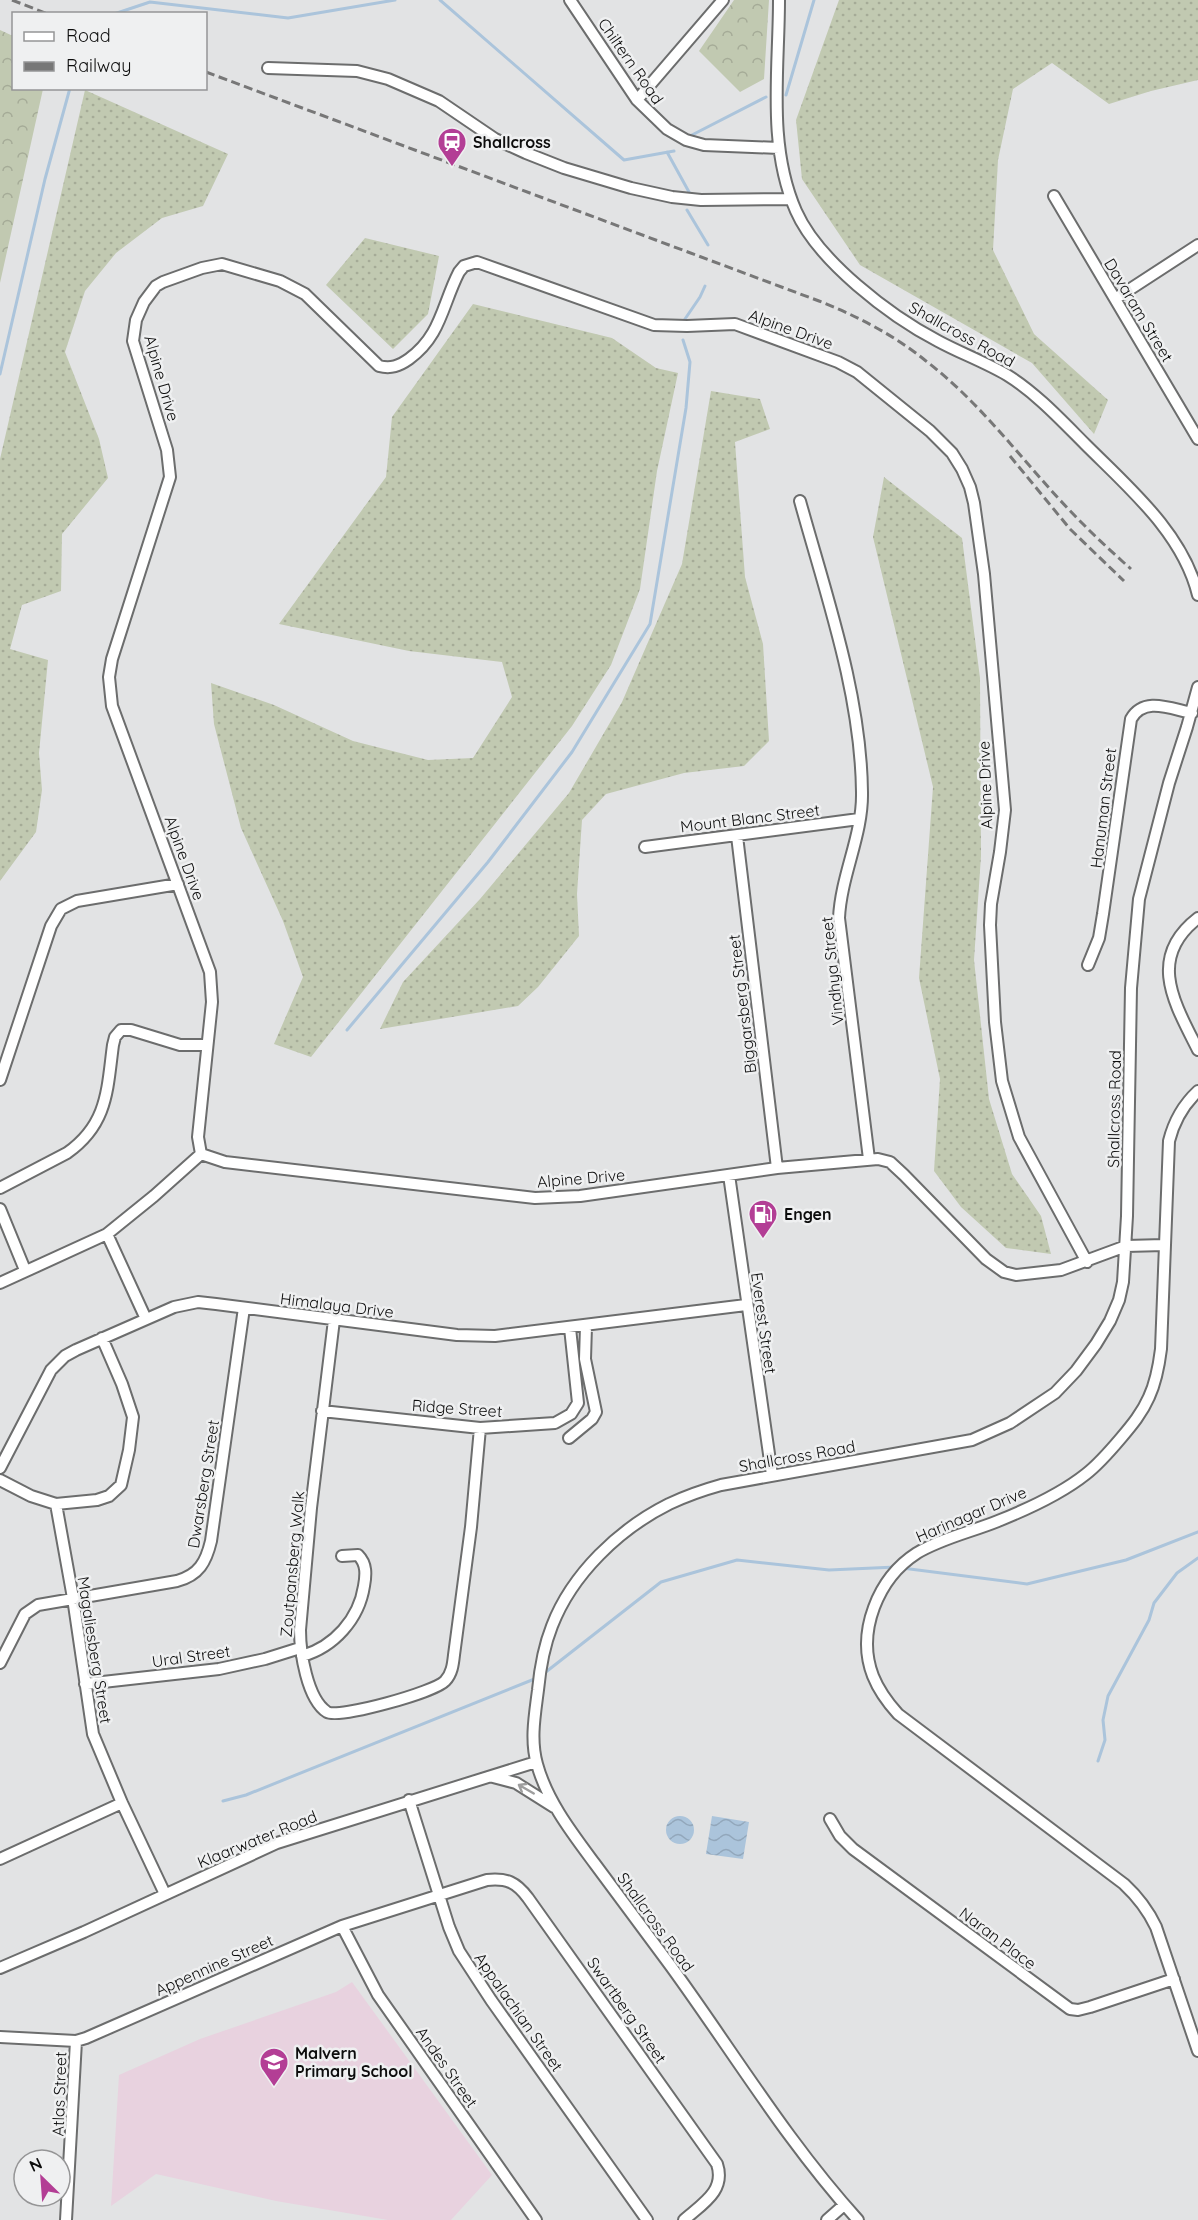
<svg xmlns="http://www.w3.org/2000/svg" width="1198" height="2220" font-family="Quicksand,sans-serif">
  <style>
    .education { fill: #e8d2df }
    .grass { fill: url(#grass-dots) }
    .forest { fill: url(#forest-crowns) }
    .water { fill: url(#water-waves) }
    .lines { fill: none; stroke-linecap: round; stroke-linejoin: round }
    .stream { stroke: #abc4db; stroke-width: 3 }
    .minor-casing { stroke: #6c6d6d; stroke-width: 14 }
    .minor { stroke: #fff; stroke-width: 10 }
    .rail { stroke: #777; stroke-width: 3; stroke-dasharray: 9 4.5; stroke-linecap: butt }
    .oneway { stroke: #9e9e9e }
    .labels { text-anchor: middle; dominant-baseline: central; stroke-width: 5; stroke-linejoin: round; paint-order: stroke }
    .street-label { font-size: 16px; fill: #0d0d0d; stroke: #eff0f1 }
    .poi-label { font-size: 16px; font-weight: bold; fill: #0d0d0d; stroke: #eff0f1; text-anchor: start }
  </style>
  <defs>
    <pattern id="grass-dots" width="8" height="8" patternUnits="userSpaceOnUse" patternTransform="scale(1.5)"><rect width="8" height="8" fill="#c1c9b1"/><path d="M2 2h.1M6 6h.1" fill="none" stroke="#a5ab97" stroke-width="1.8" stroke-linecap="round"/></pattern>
    <pattern id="forest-crowns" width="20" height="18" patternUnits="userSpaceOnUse" patternTransform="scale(1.5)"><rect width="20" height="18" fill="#c1c9b1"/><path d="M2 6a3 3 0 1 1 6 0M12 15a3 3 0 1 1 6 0" fill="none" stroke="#a5ab97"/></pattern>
    <pattern id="water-waves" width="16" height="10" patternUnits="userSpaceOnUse" patternTransform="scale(1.5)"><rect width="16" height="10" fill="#abc4db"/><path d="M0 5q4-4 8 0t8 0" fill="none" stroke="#92a7bb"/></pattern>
  </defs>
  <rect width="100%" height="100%" fill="#e2e3e4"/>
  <path class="education" d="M352,1982L492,2175L451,2220H388L276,2201L156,2174L111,2206L119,2075L200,2039L336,1992Z"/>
  <path class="grass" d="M839,0H1198V80L1151,91L1109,104L1052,63L1013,89L998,160L993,250L1034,334L1108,400L1094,434L1032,363L860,265L802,179L796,120Z
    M85,90L228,154L203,206L162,218L116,253L85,291L65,352L99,439L108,478L62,534L61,591L22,605L10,649L48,660L39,753L42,790L36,832L0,881V459Z
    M365,238L439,256L428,314L393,349L326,285Z
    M473,304L612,338L656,368L678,373L657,471L640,589L611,665L572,726L311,1057L274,1044L303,977L283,921L241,828L214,724L211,683L274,705L353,741L428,760L473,758L512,697L502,662L409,651L279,624L386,477L392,417Z
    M711,391L760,399L770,429L735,442L745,577L763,644L769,741L744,766L684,773L606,794L582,820L577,894L579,936L538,987L518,1006L380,1029L403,982L480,899L569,793L622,702L682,564Z
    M884,477L962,538L980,678L981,856L974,960L989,1099L1012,1174L1041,1216L1051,1254L1006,1248L961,1207L934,1171L940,1079L919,978L933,787L873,537Z"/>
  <path class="forest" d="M734,0H769L764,79L740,92L699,51Z
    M0,30L13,36L14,88L43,89L0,283Z"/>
  <path class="water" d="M712,1816L749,1822L743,1859L706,1854Z
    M666 1830a14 14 0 1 1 28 0a14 14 0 1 1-28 0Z"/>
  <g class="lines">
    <path class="stream" d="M440,0L624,160L674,151
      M114,14L150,2L288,18L395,0
      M786,95L814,0
      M690,136L766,97
      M667,152L689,192
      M687,210L708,245
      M685,319L700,297L705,286
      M0,374L45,179L70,88
      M347,1030L488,862L572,752L650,624L686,408L690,362L683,340
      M902,1568L1027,1584L1126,1560L1198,1532
      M542,1675L661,1582L737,1560L829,1570L896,1567
      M1098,1761L1105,1740L1103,1720L1108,1696L1149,1620L1154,1603L1177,1573L1198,1558
      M223,1801L246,1795L537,1678"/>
    <g class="minor-casing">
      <path id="minor" d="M570,0L637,100L667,129L686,140L704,145L779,148
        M779,0C779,70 767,145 796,211C818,261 890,316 938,341C960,353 985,362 1007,375C1036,393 1061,420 1085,444C1128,487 1183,533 1198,595
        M268,68L357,71L388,79L439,101L495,139L526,153L564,168L631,188L672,197L701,200L791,199
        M637,100L723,0
        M1054,196L1198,439
        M1115,299L1198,245
        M800,501C826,595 861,694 862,792C863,835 841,875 839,918L869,1159
        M737,836L777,1168
        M645,847L859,819
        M1198,918C1146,958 1175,1004 1198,1050
        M1088,965L1099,938L1103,914L1131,719C1144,696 1171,709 1192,713
        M0,1080L51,926L61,909L77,901L178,884
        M1198,1091C1183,1105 1174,1121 1169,1141L1161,1349C1159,1365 1156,1382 1149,1397C1142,1413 1132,1425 1121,1438C1110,1451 1099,1464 1086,1474C1061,1494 1028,1509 998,1521C971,1532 942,1538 917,1553C878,1578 856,1632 873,1676C879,1691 888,1703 898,1714L1124,1884C1138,1897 1148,1910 1156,1927L1198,2051
        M729,1175L772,1475
        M0,1188L67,1153C108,1124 107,1090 113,1045L115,1037L121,1030H131L180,1045H207
        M0,1209L25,1270
        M107,1234L146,1319
        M1087,1262L1019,1137L1002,1081L995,1022L990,925L991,904L1000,852L1005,810L984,574L974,503L970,487L962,469L952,453L930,431L857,372L838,362L735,324L687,326L654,325L477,262L464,266L459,272C442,305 441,336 409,359C399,366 391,369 379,366L305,294L280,281L222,264L202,268L163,282L156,286L144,302L136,320L133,341L167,450L170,477L112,659L109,677L112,706L210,972L212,1002L198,1137L201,1154L225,1162L535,1198L580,1196L777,1168L878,1159L890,1162L904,1175L986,1259L1004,1272L1016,1275L1061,1270L1126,1246L1164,1245
        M0,1283L107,1234L154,1196L201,1154
        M334,1320L311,1508L300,1630C300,1652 307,1699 327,1712C339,1719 435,1692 445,1681C452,1674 453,1664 454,1655L471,1527L480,1428
        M322,1411L480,1428L555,1423L571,1414L578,1403L570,1328
        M569,1438L592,1419L596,1412L585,1359L586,1326
        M0,1468L51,1370L65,1356L76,1350L174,1307L198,1302L216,1304L457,1335L495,1336L746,1305
        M0,1480L31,1496L56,1504L97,1500L109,1496L121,1485L129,1450L133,1417L122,1384L102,1338
        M56,1504L73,1598L93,1734L122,1803L165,1894
        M302,1656C334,1647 359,1619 364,1586C366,1575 367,1564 358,1555L342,1556
        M0,1663L25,1614L38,1605L177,1581C199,1575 206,1562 211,1541L244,1308
        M85,1684L219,1669L265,1659L300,1648
        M493,1777L516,1783L554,1807
        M409,1800L449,1927L459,1951L491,2000L647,2220
        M830,1819L840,1836L853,1849L1070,2009L1078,2010L1090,2007L1174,1979
        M0,1859L122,1803
        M342,1926L378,1995L536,2220
        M0,1968L84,1932L277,1843L536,1762
        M0,2037L76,2041L86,2038L342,1926L487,1880C507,1878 516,1882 528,1898L717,2164C726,2191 702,2204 684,2220
        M66,2220L76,2041
        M827,2220L844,2205
        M858,2220C787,2142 732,2050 670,1965C645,1931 620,1898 595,1864C572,1833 547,1801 537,1764C530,1740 535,1714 538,1690C540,1669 544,1646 552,1626C572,1574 619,1529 669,1504C686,1496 703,1490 721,1485L972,1440L1010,1423L1055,1393L1076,1371L1096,1344L1110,1321L1119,1300L1123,1282L1127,1216L1131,988L1139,899L1169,783L1187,727L1198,687"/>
    </g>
    <use href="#minor" class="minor"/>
    <path class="rail" d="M12,0L48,14
      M206,72L819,301C857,316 894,335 926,361C977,400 1016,452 1059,499C1082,524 1106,547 1131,569
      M1010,456L1070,529L1124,581"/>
  </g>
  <defs><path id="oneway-shaft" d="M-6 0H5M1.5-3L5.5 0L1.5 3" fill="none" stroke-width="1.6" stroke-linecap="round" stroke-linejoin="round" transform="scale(1.5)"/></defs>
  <use class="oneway" href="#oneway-shaft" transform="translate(526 1789) rotate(-150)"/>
  <defs>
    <g id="station-pin" transform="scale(1.5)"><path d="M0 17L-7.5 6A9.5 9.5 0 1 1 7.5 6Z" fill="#b33e95" stroke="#eff0f1"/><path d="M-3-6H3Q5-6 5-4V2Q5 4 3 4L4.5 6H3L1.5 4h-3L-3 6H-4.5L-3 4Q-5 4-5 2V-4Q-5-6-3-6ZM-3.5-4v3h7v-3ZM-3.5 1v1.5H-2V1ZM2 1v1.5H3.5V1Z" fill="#fff"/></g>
    <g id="fuel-pin" transform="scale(1.5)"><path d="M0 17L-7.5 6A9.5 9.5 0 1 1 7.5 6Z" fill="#b33e95" stroke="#eff0f1"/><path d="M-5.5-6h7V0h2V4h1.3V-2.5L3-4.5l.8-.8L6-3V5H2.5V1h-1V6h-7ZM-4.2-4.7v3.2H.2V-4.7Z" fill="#fff"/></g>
    <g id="school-pin" transform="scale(1.5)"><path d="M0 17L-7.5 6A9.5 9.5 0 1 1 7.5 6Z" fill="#b33e95" stroke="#eff0f1"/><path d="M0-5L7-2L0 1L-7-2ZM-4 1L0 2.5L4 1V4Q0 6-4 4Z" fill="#fff"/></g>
  </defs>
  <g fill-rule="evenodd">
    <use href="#station-pin" x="452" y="142"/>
    <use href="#fuel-pin" x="763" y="1214"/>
    <use href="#school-pin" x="274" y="2062"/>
  </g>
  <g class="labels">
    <g class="street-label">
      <text transform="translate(631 61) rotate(55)">Chiltern Road</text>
      <text transform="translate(1139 310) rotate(59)">Davaram Street</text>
      <text transform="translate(791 329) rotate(20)">Alpine Drive</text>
      <text transform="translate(962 334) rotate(29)">Shallcross Road</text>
      <text transform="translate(162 378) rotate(74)">Alpine Drive</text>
      <text transform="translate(985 785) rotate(-92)">Alpine Drive</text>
      <text transform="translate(1103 808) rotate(-83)">Hanuman Street</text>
      <text transform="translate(750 818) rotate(-7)">Mount Blanc Street</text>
      <text transform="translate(185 858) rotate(70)">Alpine Drive</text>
      <text transform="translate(832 971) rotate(-96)">Vindhya Street</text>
      <text transform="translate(742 1004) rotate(-97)">Biggarsberg Street</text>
      <text transform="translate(1114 1109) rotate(-89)">Shallcross Road</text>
      <text transform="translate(581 1178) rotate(-5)">Alpine Drive</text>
      <text transform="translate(337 1305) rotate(7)">Himalaya Drive</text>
      <text transform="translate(764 1323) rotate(82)">Everest Street</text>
      <text transform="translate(457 1408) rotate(4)">Ridge Street</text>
      <text transform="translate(797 1456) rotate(-10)">Shallcross Road</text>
      <text transform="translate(203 1484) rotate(-81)">Dwarsberg Street</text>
      <text transform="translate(971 1514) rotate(-23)">Harinagar Drive</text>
      <text transform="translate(292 1564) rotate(-85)">Zoutpansberg Walk</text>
      <text transform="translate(95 1650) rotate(81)">Magaliesberg Street</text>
      <text transform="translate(191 1656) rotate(-8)">Ural Street</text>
      <text transform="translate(257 1839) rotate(-22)">Klaarwater Road</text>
      <text transform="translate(656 1922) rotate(54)">Shallcross Road</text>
      <text transform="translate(998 1938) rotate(37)">Naran Place</text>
      <text transform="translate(214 1965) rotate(-24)">Appennine Street</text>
      <text transform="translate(627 2010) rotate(55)">Swartberg Street</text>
      <text transform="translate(519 2012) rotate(55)">Appalachian Street</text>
      <text transform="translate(447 2067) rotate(55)">Andes Street</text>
      <text transform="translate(59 2094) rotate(-88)">Atlas Street</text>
    </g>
    <g class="poi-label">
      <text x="473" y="142">Shallcross</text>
      <text x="784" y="1214">Engen</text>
      <text x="295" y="2053">Malvern<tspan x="295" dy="18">Primary School</tspan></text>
    </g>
  </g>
  <rect x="12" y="12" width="195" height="78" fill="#eff0f1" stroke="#959596" stroke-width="1.5"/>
  <rect x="24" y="32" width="30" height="9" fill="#ffffff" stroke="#959596" stroke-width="1.5"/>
  <text x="66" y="42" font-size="18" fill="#0d0d0d">Road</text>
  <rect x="24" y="62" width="30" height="9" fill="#777777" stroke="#959596" stroke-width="1.5"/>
  <text x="66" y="72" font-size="18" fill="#0d0d0d">Railway</text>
  <g transform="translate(42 2178) rotate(335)"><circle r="28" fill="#eff0f1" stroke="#959596" stroke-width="1.5"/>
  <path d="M0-4.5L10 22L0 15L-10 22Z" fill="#b33e95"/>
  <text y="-9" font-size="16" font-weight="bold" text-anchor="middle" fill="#0d0d0d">N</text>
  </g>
</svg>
